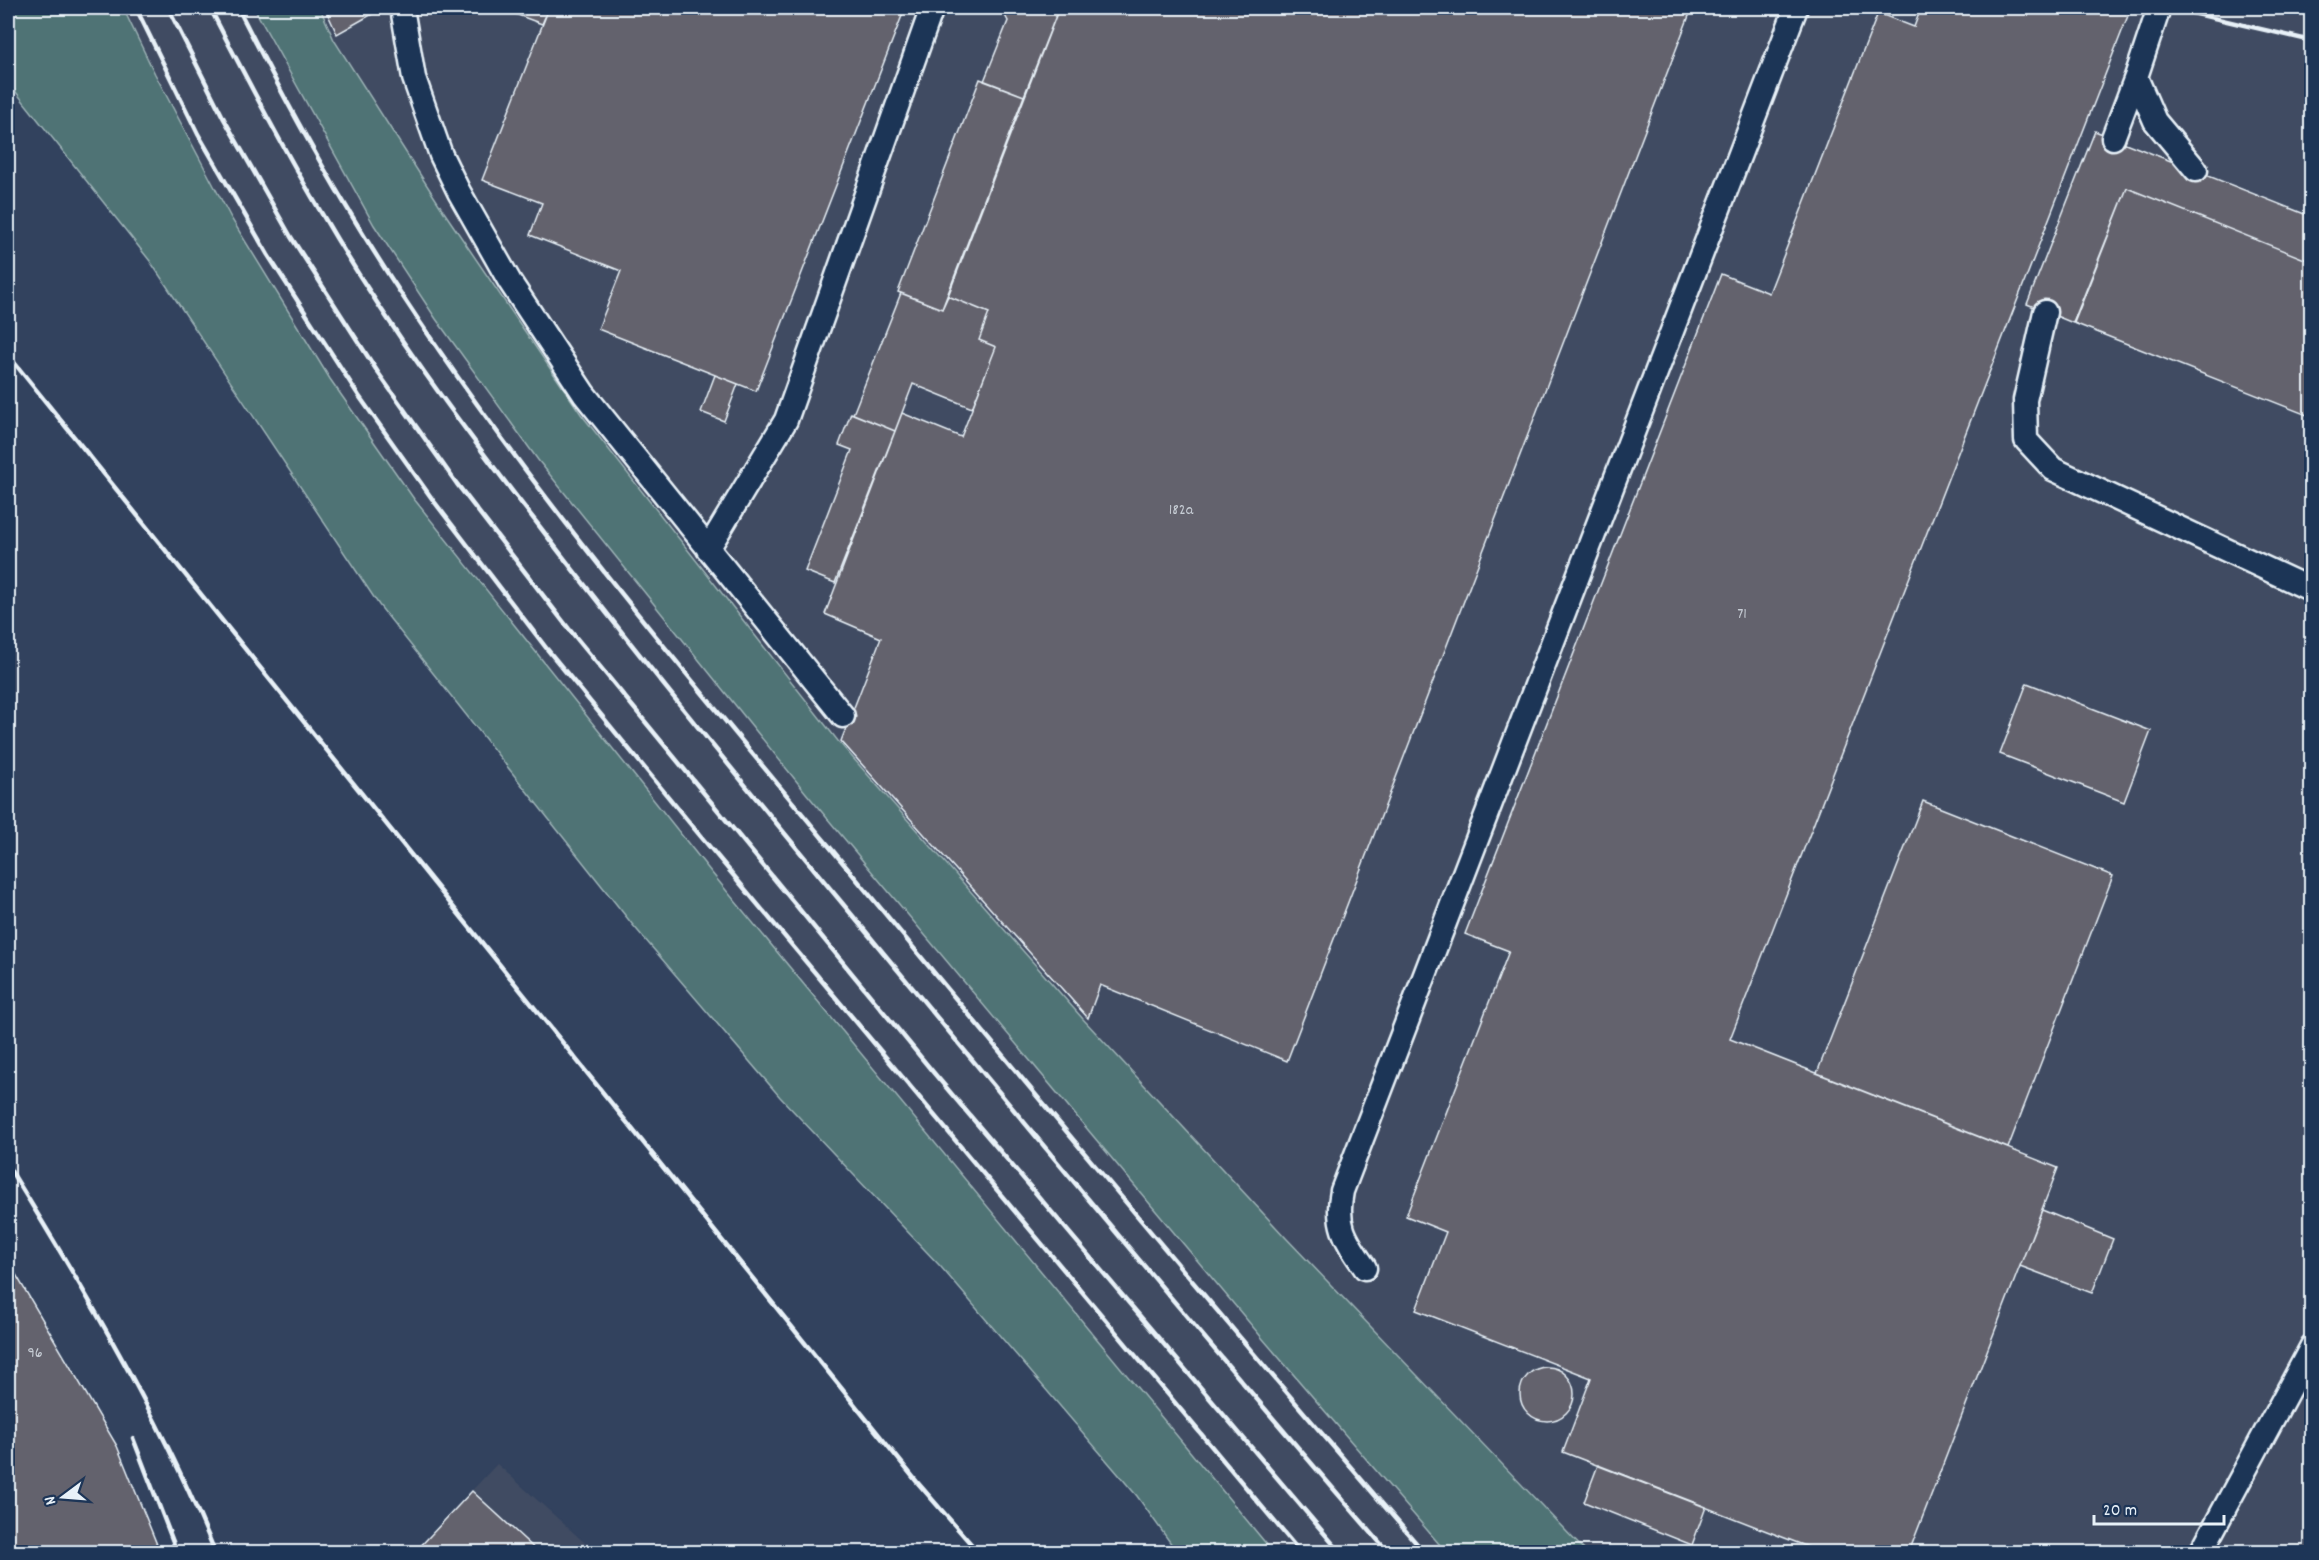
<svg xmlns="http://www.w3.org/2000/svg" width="2319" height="1560" font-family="Dekko,sans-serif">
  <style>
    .built { fill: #414c62 }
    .green { fill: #507374; stroke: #9cb2b6; stroke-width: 1.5 }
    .building { fill: #64626d; stroke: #e8f1f8; stroke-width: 1.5 }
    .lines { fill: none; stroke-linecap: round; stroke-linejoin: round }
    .service-casing { stroke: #e8f1f8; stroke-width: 27 }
    .service { stroke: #1d3557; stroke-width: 22 }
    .rail { stroke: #e8f1f8; stroke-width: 4.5 }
    .labels { text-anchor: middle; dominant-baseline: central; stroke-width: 4.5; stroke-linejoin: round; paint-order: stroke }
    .number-label { font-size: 16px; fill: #c7cdd5 }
  </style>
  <rect width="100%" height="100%" fill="#32425e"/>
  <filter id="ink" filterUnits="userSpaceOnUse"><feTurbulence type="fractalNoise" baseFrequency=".0167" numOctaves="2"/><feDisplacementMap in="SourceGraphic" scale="12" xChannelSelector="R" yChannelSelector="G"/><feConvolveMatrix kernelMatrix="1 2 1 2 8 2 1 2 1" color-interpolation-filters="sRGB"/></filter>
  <g filter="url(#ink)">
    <path class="built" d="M123,8H254L374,225L436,319L538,460L806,793L1263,1339L1446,1552H1273L711,872L414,499L330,379L231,218L155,74Z
      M320,8H2311V1552H1586L1286,1238L1083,1019L838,741L581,414L444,212L334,40Z
      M497,1464L595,1552H414Z"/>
    <path class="green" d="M8,8H123L155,74L231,218L330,379L414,499L711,872L1273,1552H1177L1137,1496L941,1267L780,1097L632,924L379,605L150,261L8,82Z
      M254,8H320L334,40L444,212L581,414L838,741L1083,1019L1286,1238L1586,1552H1446L1263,1339L806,793L538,460L436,319L374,225Z"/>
    <path class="building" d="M325,8H373L374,13L337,34Z
      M499,8H549L542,24Z
      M549,8H905L756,391L598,329L621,271L530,235L542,203L482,180Z
      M1001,8H1059L1024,96L984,81L1008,21Z
      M1059,8H1692L1287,1061L1100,985L1088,1018L841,741L881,638L825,614L902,413L961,437L996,347L979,340L989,313L948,296Z
      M1921,8H2131L1730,1039L2058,1168L1909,1552H1821L1563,1452L1591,1378L1416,1310L1446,1232L1406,1216L1509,951L1465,934L1721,274L1769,293L1878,13L1914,27Z
      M980,79L1024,96L942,309L898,292Z
      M2095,131L2312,217V262L2127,188L2073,323L2027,304Z
      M2127,188L2312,262V417L2074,323Z
      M901,293L942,309L948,296L989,313L979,340L996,347L972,408L913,384L895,431L853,414Z
      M715,375L738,384L724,421L701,412Z
      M851,413L895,431L835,583L805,571L852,450L839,445Z
      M2027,683L2151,731L2124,802L2000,754Z
      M1923,801L2113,876L2008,1148L1817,1073Z
      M2042,1210L2113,1239L2092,1293L2020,1266Z
      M8,1261L117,1446L160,1552H8Z
      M1520 1394a27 27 0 1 1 54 0a27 27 0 1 1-54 0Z
      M1598,1465L1706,1507L1692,1545L1584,1502Z
      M472,1491L538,1552H415Z"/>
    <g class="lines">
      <g class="service-casing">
        <path id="service" d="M402,8L414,78L441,155L459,192L510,282L584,394L843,716
          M2159,8L2136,77L2155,121L2196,170
          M2113,138L2136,77
          M2045,312L2025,400L2026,440L2053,469L2312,590
          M708,549L786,420L932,8
          M1365,1268C1346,1240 1335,1226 1342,1191L1796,8
          M2201,1552L2312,1346"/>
      </g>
      <use href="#service" class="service"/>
      <path class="rail" d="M136,8L198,134L268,255L359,396L433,500L547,649L693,827L1300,1552
        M168,8L224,119L291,237L379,374L457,484L569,629L933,1072L1340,1552
        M210,8C246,78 282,147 322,214C386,324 462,427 540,527C633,649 730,767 828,886C1013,1109 1198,1333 1388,1552
        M238,8C272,75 307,141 346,206C481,432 656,637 824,840C1022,1079 1221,1318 1424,1552
        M2171,8L2312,41
        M8,355L917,1482L978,1552
        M8,1166C85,1290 160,1417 215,1552
        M133,1438L177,1552"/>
    </g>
  </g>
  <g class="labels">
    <g class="number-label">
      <text x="1181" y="510">182a</text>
      <text x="1742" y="614">71</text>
      <text x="35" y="1353">96</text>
    </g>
  </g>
  <rect width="2319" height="1560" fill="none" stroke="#1d3557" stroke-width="30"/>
  <rect x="15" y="15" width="2289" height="1530" fill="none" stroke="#e8f1f8" stroke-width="2" filter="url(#ink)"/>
  <g transform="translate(63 1497) rotate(254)" stroke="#1d3557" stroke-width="4.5" paint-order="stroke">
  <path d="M0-4.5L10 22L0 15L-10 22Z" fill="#e8f1f8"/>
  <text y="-9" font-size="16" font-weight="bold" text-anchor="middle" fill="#e8f1f8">N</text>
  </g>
  <path d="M2094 1515v9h130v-9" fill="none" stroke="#e8f1f8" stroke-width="3"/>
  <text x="2103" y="1515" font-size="18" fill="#e8f1f8" stroke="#1d3557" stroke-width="4.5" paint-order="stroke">20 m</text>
</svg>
